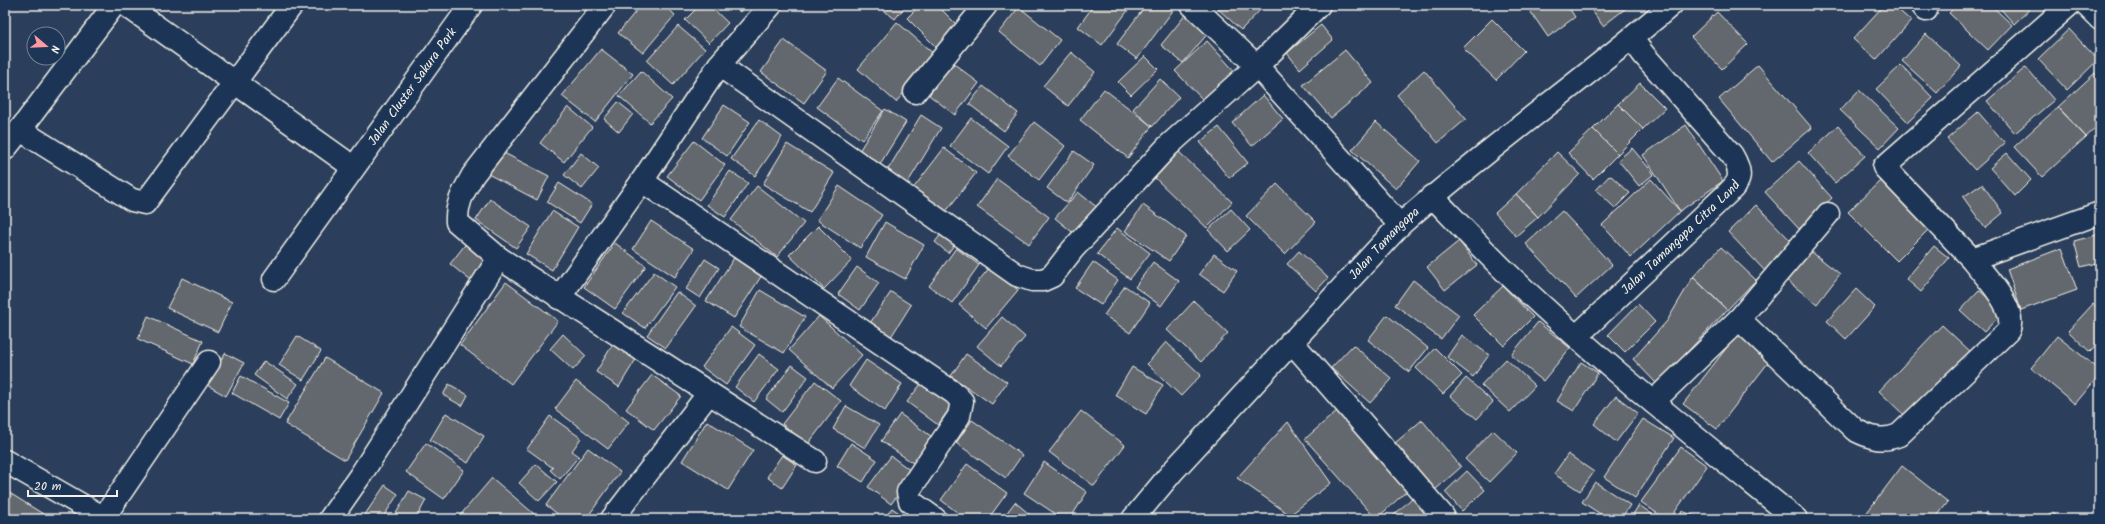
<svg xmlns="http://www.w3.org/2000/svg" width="2105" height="524" font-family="Kalam,sans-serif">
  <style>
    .building { fill: #63676e; stroke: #f4f1e8 }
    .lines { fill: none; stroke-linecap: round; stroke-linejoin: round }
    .street-casing { stroke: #f4f1e8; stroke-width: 25 }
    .street { stroke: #1d3557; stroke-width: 22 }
    .labels { text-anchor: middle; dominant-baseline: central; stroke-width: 3.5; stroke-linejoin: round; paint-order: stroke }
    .street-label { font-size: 13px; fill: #f4f1e8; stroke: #1d3557 }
  </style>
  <rect width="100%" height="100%" fill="#2b3f5c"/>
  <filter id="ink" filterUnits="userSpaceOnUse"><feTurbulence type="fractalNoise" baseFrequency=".025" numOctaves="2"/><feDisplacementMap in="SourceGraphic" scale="8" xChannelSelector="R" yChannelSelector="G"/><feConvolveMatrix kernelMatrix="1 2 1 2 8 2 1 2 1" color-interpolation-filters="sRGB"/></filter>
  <g filter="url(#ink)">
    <path class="building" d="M641,5H664L675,15L643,53L618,33Z
      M700,5H709L728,23L709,43L685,20Z
      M732,5H746L740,12Z
      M877,5H906L895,19Z
      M920,5H937L959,27L938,49L907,18Z
      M1094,5H1132L1102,45L1078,27Z
      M1146,5H1177L1137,59L1117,44Z
      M1214,5H1265L1241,30Z
      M1526,5H1567L1575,17L1548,37Z
      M1588,5H1630L1603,26Z
      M1884,5H1893L1911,21L1876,60L1853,39Z
      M1957,5H1991L2012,25L1988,50L1949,13Z
      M1997,5H2034L2014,24Z
      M1019,7L1060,40L1040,66L999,32Z
      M1717,12L1748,44L1722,69L1691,37Z
      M1187,13L1209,32L1183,63L1161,45Z
      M1492,19L1524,51L1496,80L1463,48Z
      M897,22L935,55L896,102L858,69Z
      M1321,25L1333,40L1300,69L1287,53Z
      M678,26L705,49L673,85L647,61Z
      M2069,29L2098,60L2067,90L2038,59Z
      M1926,34L1961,66L1937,93L1902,61Z
      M784,40L827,71L804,103L761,72Z
      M1207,41L1239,76L1208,105L1175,71Z
      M601,49L633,74L595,122L562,96Z
      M1345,50L1373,83L1331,118L1303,85Z
      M1071,52L1095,72L1068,106L1043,86Z
      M1145,56L1158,69L1131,95L1118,82Z
      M953,63L979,83L955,115L929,95Z
      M1758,65L1812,128L1772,162L1719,99Z
      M1901,65L1933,98L1908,122L1876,89Z
      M2026,67L2054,100L2015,133L1987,101Z
      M1424,70L1466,119L1438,143L1397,95Z
      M641,71L672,99L650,123L619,96Z
      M2095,73L2100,79V124L2086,137L2058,107Z
      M838,78L883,111L862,140L817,107Z
      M1160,79L1179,97L1152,127L1133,109Z
      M1640,83L1665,108L1643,129L1618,104Z
      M983,86L1018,113L1004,131L969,104Z
      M1104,89L1152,126L1128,158L1080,120Z
      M1859,90L1899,128L1880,148L1840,110Z
      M1263,95L1283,119L1252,146L1232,123Z
      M618,102L633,114L619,132L604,119Z
      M1618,104L1643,129L1618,154L1593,129Z
      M724,105L750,122L727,156L702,138Z
      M568,107L592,127L564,162L540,143Z
      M2058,107L2086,137L2042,177L2014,147Z
      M885,109L906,122L877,169L856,156Z
      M1978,112L2005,143L1975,170L1947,139Z
      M921,115L941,128L907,184L887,171Z
      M971,118L1008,146L988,174L950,146Z
      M759,120L782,137L755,176L731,159Z
      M1034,122L1065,146L1039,180L1008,156Z
      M1376,122L1420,161L1396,189L1352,150Z
      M1686,125L1723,181L1680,211L1643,155Z
      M1838,126L1865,156L1835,183L1808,153Z
      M1219,127L1248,163L1229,178L1200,142Z
      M1593,129L1618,154L1593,179L1568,153Z
      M694,141L725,165L699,200L667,176Z
      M787,144L834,173L810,212L763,184Z
      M944,148L976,173L944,214L912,190Z
      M1632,148L1654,174L1639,186L1618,160Z
      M500,151L549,176L537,200L488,174Z
      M1074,151L1094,165L1067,203L1047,188Z
      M1179,152L1232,202L1207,228L1155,178Z
      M1557,152L1580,174L1538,217L1516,194Z
      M581,153L599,168L582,189L564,175Z
      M2007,153L2031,180L2015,196L1990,168Z
      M1799,161L1832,198L1799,229L1765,192Z
      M730,171L748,183L725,217L707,205Z
      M1610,175L1630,193L1615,208L1596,190Z
      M997,179L1049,217L1029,244L977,207Z
      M1651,179L1680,211L1631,257L1602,225Z
      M1881,180L1929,229L1897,261L1848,212Z
      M559,183L592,204L580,223L547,202Z
      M1277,184L1316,222L1285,254L1246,216Z
      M1982,184L2003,213L1985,228L1963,197Z
      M757,186L804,223L777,257L731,220Z
      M839,186L882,215L860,248L817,220Z
      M1078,192L1099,209L1077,236L1055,218Z
      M1516,194L1538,217L1516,236L1495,213Z
      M490,199L531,227L516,248L476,220Z
      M1143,205L1186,236L1169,261L1125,231Z
      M1756,205L1793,243L1765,271L1728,232Z
      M1231,209L1250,230L1228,251L1208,230Z
      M552,211L578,227L552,270L526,254Z
      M1562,211L1612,265L1576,298L1526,244Z
      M651,221L694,249L675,277L633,249Z
      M885,222L924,245L905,279L866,257Z
      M818,226L852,260L824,289L789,255Z
      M1117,228L1150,253L1130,279L1097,254Z
      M945,229L958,240L948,253L935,242Z
      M2100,234V262L2081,267L2074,241Z
      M468,241L489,258L471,281L450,264Z
      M1459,241L1477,265L1445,290L1427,267Z
      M615,243L646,266L615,309L584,287Z
      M1934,246L1949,258L1921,292L1906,279Z
      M1721,247L1756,280L1727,310L1693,277Z
      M956,248L979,265L952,303L929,286Z
      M2062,248L2077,290L2021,310L2007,269Z
      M1808,249L1840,274L1817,304L1785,279Z
      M1299,251L1328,278L1316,291L1287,264Z
      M1214,254L1237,271L1223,291L1199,274Z
      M734,258L762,275L734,318L706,301Z
      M705,259L719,268L700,298L686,289Z
      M1093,262L1118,280L1101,305L1075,288Z
      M1153,262L1179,281L1161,306L1135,287Z
      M857,267L879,283L860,310L838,294Z
      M990,267L1018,290L986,328L959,305Z
      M654,272L675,287L645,328L623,313Z
      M1693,277L1727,310L1657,384L1633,359L1667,321Z
      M182,278L232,302L218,332L167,308Z
      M1413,280L1459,315L1441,339L1395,305Z
      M506,282L558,321L511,384L460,345Z
      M1125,286L1150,303L1130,333L1104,315Z
      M1503,286L1533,317L1504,346L1473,315Z
      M1856,289L1875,307L1846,339L1827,321Z
      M760,290L805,317L784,353L739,327Z
      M1979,290L2003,312L1984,332L1960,310Z
      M677,292L696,306L666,348L647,335Z
      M891,292L911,305L889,340L868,326Z
      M1194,301L1228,333L1201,362L1167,330Z
      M1638,304L1655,322L1625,352L1608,335Z
      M2093,304L2100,310V342L2090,352L2068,331Z
      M1387,315L1428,348L1409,372L1368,340Z
      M148,316L203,341L193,364L138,339Z
      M819,316L862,355L832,388L789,350Z
      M1002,317L1025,337L1001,366L977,346Z
      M1538,322L1570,348L1543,381L1511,355Z
      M1942,325L1972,353L1908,419L1879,391Z
      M731,327L755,345L726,385L702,367Z
      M1738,333L1771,359L1717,429L1683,404Z
      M563,334L586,356L573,370L550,349Z
      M1462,335L1489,355L1473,377L1447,357Z
      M297,336L321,351L303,380L279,365Z
      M2057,336L2100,370V374L2075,404L2031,368Z
      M1166,342L1201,375L1181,396L1147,364Z
      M613,344L636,359L619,387L596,372Z
      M1353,345L1392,379L1370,403L1331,368Z
      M1435,348L1462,375L1443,394L1416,368Z
      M225,353L244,363L226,396L207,385Z
      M759,354L779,369L754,402L735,387Z
      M966,354L1007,382L992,404L951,376Z
      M325,358L384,393L345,460L285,424Z
      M1506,359L1535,386L1510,412L1481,385Z
      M866,360L902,384L885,411L849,386Z
      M264,361L298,384L287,399L254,375Z
      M1581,362L1598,373L1574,411L1557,401Z
      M792,365L808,377L782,412L766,399Z
      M1132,367L1163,385L1146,414L1115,395Z
      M652,375L681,396L654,430L626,409Z
      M241,376L289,403L279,420L232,393Z
      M1466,378L1493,402L1477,419L1450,396Z
      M924,380L954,402L938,425L907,402Z
      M576,381L629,422L608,449L555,409Z
      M815,381L841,401L808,444L782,424Z
      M449,384L468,395L462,406L443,395Z
      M1616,396L1638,413L1616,442L1594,424Z
      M846,406L879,425L865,448L833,429Z
      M1339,409L1409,489L1376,519L1305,439Z
      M1081,411L1125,445L1094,486L1049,452Z
      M446,413L484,436L468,463L430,440Z
      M900,414L935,439L916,465L881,441Z
      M550,416L581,438L572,451L579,456L560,479L550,470L553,468L527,449Z
      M1643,419L1674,438L1635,498L1604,477Z
      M972,420L1022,455L1006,478L956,443Z
      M1422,420L1461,467L1435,490L1395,443Z
      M707,421L753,450L728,490L682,461Z
      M1288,422L1331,483L1290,515L1237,478Z
      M1493,430L1517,453L1489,482L1465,459Z
      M426,443L464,470L444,499L406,472Z
      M851,443L877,460L863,482L837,466Z
      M1681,447L1707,466L1670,519H1665L1641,502Z
      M588,448L620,472L586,519H564L546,505Z
      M1568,454L1594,472L1580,491L1554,474Z
      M782,455L797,465L782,488L767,477Z
      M891,456L914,473L891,504L868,487Z
      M1044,462L1087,492L1070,519H1063L1024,493Z
      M536,464L557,482L539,501L519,483Z
      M967,464L1007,493L988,519H966L941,500Z
      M1902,466L1948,502L1935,519H1862Z
      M1467,471L1485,490L1462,511L1445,492Z
      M492,478L540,519H457Z
      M1595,482L1630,505L1621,519H1608L1582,502Z
      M385,485L398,494L382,519H369L364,516Z
      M409,491L426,500L416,519H397L394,517Z
      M8,492L51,519H5V498Z
      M1415,495L1439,519H1390Z
      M1015,502L1035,519H1002Z
      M1639,505L1659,519H1630Z
      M892,508L908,519H884Z
      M1682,511L1702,519H1679Z
      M1986,512L1997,519H1981Z
      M2052,512L2060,519H2046Z"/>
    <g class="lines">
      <g class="street-casing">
        <g id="street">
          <path d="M114,5L23,126L25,133L132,200L145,203L292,5"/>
          <path d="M126,5L353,167"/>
          <path d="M605,5L473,175C464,191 456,203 457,222L499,258L815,461"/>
          <path d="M1192,5L1257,66L1400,225"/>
          <path d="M1922,5L1926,10"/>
          <path d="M2069,5L1884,167L1972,259L2100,213"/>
          <path d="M2086,5L2100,19"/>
          <path d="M719,65L1017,275L1032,280H1043L1052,276L1073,249L1168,146L1257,66L1319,5"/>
          <path d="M915,92L986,5"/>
          <path d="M5,149L23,126"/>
          <path d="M642,181L954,393L962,401L959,416L908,492L910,501L935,519"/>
          <path d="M1432,196C1457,222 1482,249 1508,274C1599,361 1699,440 1796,519"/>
          <path d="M1828,214L1739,319L1855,430C1871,438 1882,442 1899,435L2008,331C2019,309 1985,277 1972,259"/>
          <path id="s1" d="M274,279L471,5"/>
          <path d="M559,298L642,181L719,65L771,5"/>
          <path id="s2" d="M1577,336L1715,205C1734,186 1748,182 1732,155L1644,55L1632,39"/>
          <path d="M1291,341L1443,516"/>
          <path d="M1653,402L1739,319"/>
          <path d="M5,461L106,519"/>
          <path d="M104,517L209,362"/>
          <path d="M330,519L362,473L499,258"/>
          <path d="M612,519L709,393"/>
          <path id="s3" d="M1133,519L1173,471L1400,225C1487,148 1583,81 1671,5"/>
        </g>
      </g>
      <use href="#street" class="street"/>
    </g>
  </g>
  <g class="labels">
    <g class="street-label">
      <text stroke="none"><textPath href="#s1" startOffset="237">Jalan Cluster Sakura Park</textPath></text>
      <text stroke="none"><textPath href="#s2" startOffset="143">Jalan Tamangapa Citra Land</textPath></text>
      <text stroke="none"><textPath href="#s3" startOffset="373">Jalan Tamangapa</textPath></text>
    </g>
  </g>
  <rect width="2105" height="524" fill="none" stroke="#1d3557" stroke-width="20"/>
  <rect x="10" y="10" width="2085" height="504" fill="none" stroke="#f4f1e8" stroke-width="1.5" filter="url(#ink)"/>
  <g transform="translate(46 46) rotate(109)"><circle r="19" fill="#1d3557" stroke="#738091"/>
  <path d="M0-3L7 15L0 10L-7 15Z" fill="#ff9aa2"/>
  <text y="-6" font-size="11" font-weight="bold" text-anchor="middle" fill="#f4f1e8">N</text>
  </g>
  <path d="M28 490v6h89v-6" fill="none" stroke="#f4f1e8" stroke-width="2"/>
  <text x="34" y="490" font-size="12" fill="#f4f1e8" stroke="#1d3557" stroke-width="3" paint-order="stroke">20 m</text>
</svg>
